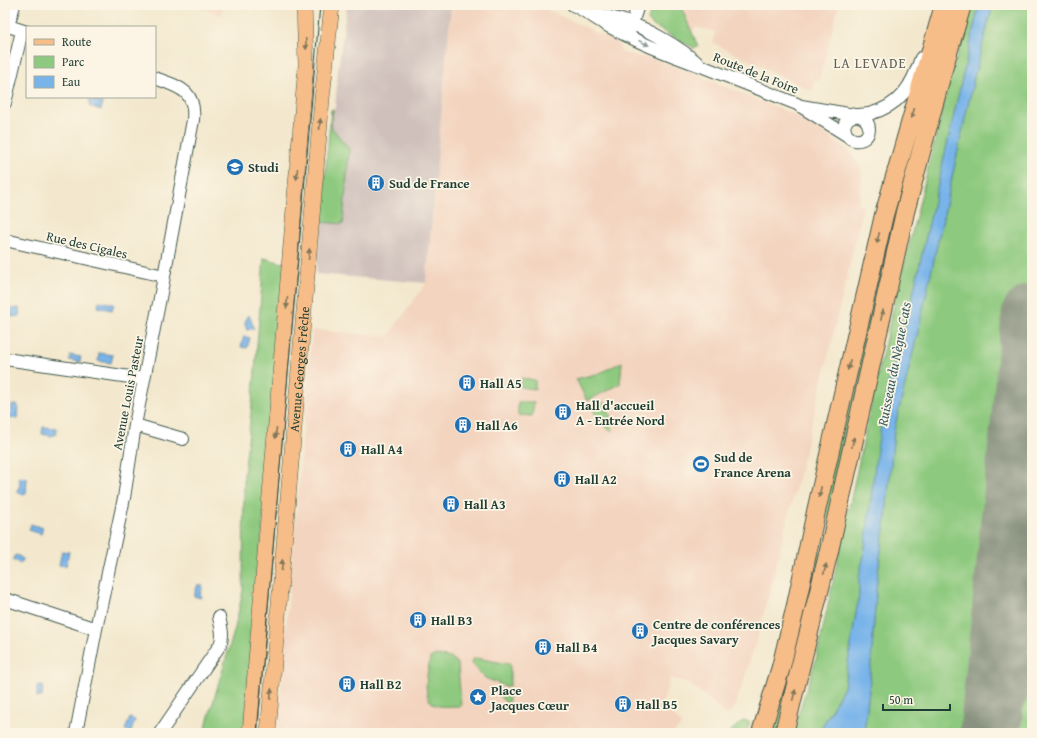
<svg xmlns="http://www.w3.org/2000/svg" width="1037" height="738" font-family="'Gentium Book Plus',serif">
  <style>
    .built { fill: #f3d4bf }
    .industrial { fill: #cfc0bb }
    .green { fill: #8dc97e; stroke: #568359 }
    .water { fill: #78b4ea; stroke: #4c788f }
    .lines { fill: none; stroke-linecap: round; stroke-linejoin: round }
    .taxiway { stroke: #899280; stroke-width: 24 }
    .runway { stroke: #899280; stroke-width: 61 }
    .minor-casing { stroke: #3f574b; stroke-width: 14 }
    .major-casing { stroke: #3f574b; stroke-width: 16 }
    .highway-casing { stroke: #3f574b; stroke-width: 20 }
    .minor { stroke: #fff; stroke-width: 12 }
    .major { stroke: #f7bd88; stroke-width: 15 }
    .highway { stroke: #f7bd88; stroke-width: 18 }
    .tram { stroke: #1f3d34; stroke-width: 1 }
    .oneway { fill: #8f9e9a }
    .oneway2 { fill: #80775a }
    .labels { text-anchor: middle; dominant-baseline: central; stroke-width: 3.5; stroke-linejoin: round; paint-order: stroke }
    .street-label { font-size: 13px; fill: #1f3d34; stroke: #fcf5e5 }
    .poi-label { font-size: 13px; font-weight: bold; fill: #1f3d34; stroke: #fcf5e5; text-anchor: start }
    .neighbourhood-label { font-size: 14px; letter-spacing: 1px; fill: #5f6057; stroke: #fcf5e5 }
    .water-label { font-size: 14px; font-style: italic; fill: #355b62; stroke: #fcf5e5 }
  </style>
  <rect width="100%" height="100%" fill="#fcf5e5"/>
  <filter id="ink" filterUnits="userSpaceOnUse"><feTurbulence type="fractalNoise" baseFrequency=".025" numOctaves="2"/><feDisplacementMap in="SourceGraphic" scale="8" xChannelSelector="R" yChannelSelector="G"/><feConvolveMatrix kernelMatrix="1 2 1 2 8 2 1 2 1" color-interpolation-filters="sRGB"/></filter>
  <filter id="wash" filterUnits="userSpaceOnUse"><feTurbulence type="fractalNoise" baseFrequency=".012" numOctaves="4" result="noise"/><feDisplacementMap in="SourceGraphic" scale="16" xChannelSelector="R" yChannelSelector="G"/><feGaussianBlur stdDeviation="0.9" result="paint"/><feColorMatrix in="noise" values="0 0 0 0 0 0 0 0 0 0 0 0 0 0 0 0 0 1.4 0 .05"/><feComposite in="paint" operator="in"/></filter>
  <g filter="url(#wash)">
    <rect width="100%" height="100%" fill="#f3e8cd"/>
    <path class="built" d="M195,5H224L221,16Z
      M451,5H537L617,42L622,53L659,60L798,116L808,121L851,153L861,168L862,183L858,204L863,207L824,375L758,636L735,707L727,716L704,695L688,683L670,678L662,705L682,724L673,733H277L312,330L388,336L426,283Z
      M631,5H839L819,81L815,80L812,91L713,43L715,32L695,27L693,32Z"/>
    <path class="industrial" d="M347,5H451L426,283L316,274L331,110L335,108L338,69Z"/>
    <path class="green" d="M592,5H634C622,20 606,12 592,5Z
      M653,5H680L698,46L694,48L652,25L648,20Z
      M972,5H979L902,342L891,372L864,555L859,577V595L844,687L819,733H792L816,660L884,346L950,79Z
      M993,5H1032V301L1013,299L970,733H864L869,690L877,579L886,516L894,430L919,327L975,73Z
      M941,34L779,733H767L894,204Z
      M333,109L331,127L349,149L343,224L321,222L331,110Z
      M264,258L286,264L244,733H204L235,628L243,590L244,475L253,395Z
      M622,362L620,384L587,401L576,379L600,373Z
      M521,378L535,380V389L520,387Z
      M518,402H534L532,416L518,415Z
      M604,402L613,420L612,431L601,424L592,408Z
      M1032,524V644L1018,664Z
      M436,655L451,658L458,664L461,706C454,706 446,707 439,706C419,702 428,672 430,658Z
      M475,658L510,664V686H505L485,678L472,664L471,661Z
      M496,689H498L508,692L509,701L506,703L495,691Z
      M1032,690V733H1011L1024,704Z
      M744,720L750,722L746,733H728Z"/>
    <path class="water" d="M979,5H993L975,73L919,327L894,430L886,516L877,579L869,690L864,733H819L844,687L859,595V577L864,555L877,449L891,372L902,342Z
      M91,99L92,100L103,103L101,110L89,106L90,102L89,100Z
      M99,301L114,304L112,310L98,307Z
      M19,308L20,316L6,317L5,310Z
      M249,315L254,328L247,330L245,323L247,316Z
      M244,336L250,338L247,348L241,347Z
      M99,353L113,355L111,363L98,361Z
      M70,355L81,357L80,362L69,360Z
      M12,405H18L17,419L10,418Z
      M43,427L57,428L56,434L51,436L42,434Z
      M19,477L27,478L26,494L18,493L17,492V489H19L20,480H19Z
      M31,524L43,528L41,534L29,530Z
      M62,551L69,552L66,566L59,565Z
      M17,555L23,559L22,562L20,564L16,561H13L14,556Z
      M198,584L203,586L200,595L202,596L201,598L194,596Z
      M37,686H43L42,697H37Z
      M130,718L135,720L131,732L125,730Z"/>
    <g class="lines">
      <path class="taxiway" d="M1011,532C1015,512 1022,495 1032,478
        M997,733L1005,713L1032,664"/>
      <path class="runway" d="M990,733L1032,315"/>
    </g>
  </g>
  <g filter="url(#ink)">
    <g class="lines">
      <g class="minor-casing">
        <path id="minor" d="M573,5C586,11 597,20 610,27C639,43 670,55 701,66C680,47 649,29 621,20C609,16 597,14 585,11
          M5,25L27,32
          M8,26L14,5
          M630,30L638,5
          M701,66L797,104L848,136
          M5,103L22,31
          M801,106L860,116C874,122 871,142 855,140C845,138 841,126 848,119C853,114 863,115 869,114C900,106 912,86 921,58
          M5,240L164,276
          M5,359L144,379
          M135,425L183,439
          M5,599L96,629
          M76,733L96,629L124,498L135,425L160,298L193,120C196,90 179,87 155,78
          M160,733L220,645C224,636 221,627 219,617"/>
      </g>
      <g class="major-casing">
        <g id="major">
          <path d="M250,733L306,65L304,5"/>
          <path id="s1" d="M268,733L322,99L332,5"/>
        </g>
      </g>
      <g class="highway-casing">
        <path id="highway" d="M761,733L781,667L796,605L817,507L884,215L944,5
          M784,733L829,551L905,212L944,66L962,5"/>
      </g>
      <use href="#minor" class="minor"/>
      <use href="#major" class="major"/>
      <use href="#highway" class="highway"/>
      <path class="tram" d="M257,733L320,5"/>
    </g>
    <defs><path id="oneway-solid" d="M-6-.8H1V-3.2L6.5 0L1 3.2V.8H-6Z"/></defs>
    <use class="oneway" href="#oneway-solid" transform="translate(644 43) rotate(24)"/>
    <g class="oneway2">
      <use href="#oneway-solid" transform="translate(306 44) rotate(87)"/>
      <use href="#oneway-solid" transform="translate(913 113) rotate(106)"/>
      <use href="#oneway-solid" transform="translate(320 124) rotate(-85)"/>
      <use href="#oneway-solid" transform="translate(297 174) rotate(95)"/>
      <use href="#oneway-solid" transform="translate(878 238) rotate(104)"/>
      <use href="#oneway-solid" transform="translate(309 254) rotate(-85)"/>
      <use href="#oneway-solid" transform="translate(287 303) rotate(95)"/>
      <use href="#oneway-solid" transform="translate(882 315) rotate(-77)"/>
      <use href="#oneway-solid" transform="translate(849 365) rotate(103)"/>
      <use href="#oneway-solid" transform="translate(276 433) rotate(95)"/>
      <use href="#oneway-solid" transform="translate(853 442) rotate(-77)"/>
      <use href="#oneway-solid" transform="translate(820 492) rotate(103)"/>
      <use href="#oneway-solid" transform="translate(282 565) rotate(-85)"/>
      <use href="#oneway-solid" transform="translate(825 569) rotate(-76)"/>
      <use href="#oneway-solid" transform="translate(271 694) rotate(-85)"/>
      <use href="#oneway-solid" transform="translate(794 695) rotate(-76)"/>
    </g>
  </g>
  <defs>
    <g id="university-disc" transform="scale(0.9)"><circle r="9.5" fill="#1f6fb2" stroke="#fcf5e5"/><path d="M0-5L7-2L0 1L-7-2ZM-4 1L0 2.5L4 1V4Q0 6-4 4Z" fill="#fff"/></g>
    <g id="building-disc" transform="scale(0.9)"><circle r="9.5" fill="#1f6fb2" stroke="#fcf5e5"/><path d="M-4-6H4V6H1V3H-1V6H-4ZM-2.5-4.3h1.7v1.8h-1.7ZM.8-4.3h1.7v1.8H.8ZM-2.5-1h1.7V.8h-1.7ZM.8-1h1.7V.8H.8Z" fill="#fff"/></g>
    <g id="stadium-disc" transform="scale(0.9)"><circle r="9.5" fill="#1f6fb2" stroke="#fcf5e5"/><path d="M0-5a6.5 5 0 1 0 0 10a6.5 5 0 1 0 0-10ZM-3.5-1.8h7v3.6h-7Z" fill="#fff"/></g>
    <g id="sight-disc" transform="scale(0.9)"><circle r="9.5" fill="#1f6fb2" stroke="#fcf5e5"/><path d="M0-6L1.8-2.2L6-1.7L2.9 1.2L3.7 5.4L0 3.3L-3.7 5.4L-2.9 1.2L-6-1.7L-1.8-2.2Z" fill="#fff"/></g>
  </defs>
  <g fill-rule="evenodd">
    <use href="#university-disc" x="235" y="167"/>
    <use href="#building-disc" x="376" y="183"/>
    <use href="#building-disc" x="467" y="383"/>
    <use href="#building-disc" x="563" y="412"/>
    <use href="#building-disc" x="463" y="425"/>
    <use href="#building-disc" x="348" y="449"/>
    <use href="#stadium-disc" x="701" y="464"/>
    <use href="#building-disc" x="562" y="479"/>
    <use href="#building-disc" x="451" y="504"/>
    <use href="#building-disc" x="418" y="620"/>
    <use href="#building-disc" x="640" y="631"/>
    <use href="#building-disc" x="543" y="647"/>
    <use href="#building-disc" x="347" y="684"/>
    <use href="#sight-disc" x="478" y="697"/>
    <use href="#building-disc" x="623" y="704"/>
  </g>
  <g class="labels">
    <g class="street-label">
      <text transform="translate(756 73) rotate(22)">Route de la Foire</text>
      <text transform="translate(87 245) rotate(13)">Rue des Cigales</text>
      <text stroke="none"><textPath href="#s1" startOffset="365">Avenue Georges Frêche</textPath></text>
      <text transform="translate(128 393) rotate(-79)">Avenue Louis Pasteur</text>
    </g>
    <g class="poi-label">
      <text x="248" y="167">Studi</text>
      <text x="389" y="183">Sud de France</text>
      <text x="480" y="383">Hall A5</text>
      <text x="576" y="405">Hall d'accueil<tspan x="576" dy="15">A - Entrée Nord</tspan></text>
      <text x="476" y="425">Hall A6</text>
      <text x="361" y="449">Hall A4</text>
      <text x="714" y="457">Sud de<tspan x="714" dy="15">France Arena</tspan></text>
      <text x="575" y="479">Hall A2</text>
      <text x="464" y="504">Hall A3</text>
      <text x="431" y="620">Hall B3</text>
      <text x="653" y="624">Centre de conférences<tspan x="653" dy="15">Jacques Savary</tspan></text>
      <text x="556" y="647">Hall B4</text>
      <text x="360" y="684">Hall B2</text>
      <text x="491" y="690">Place<tspan x="491" dy="15">Jacques Cœur</tspan></text>
      <text x="636" y="704">Hall B5</text>
    </g>
    <g class="neighbourhood-label">
      <text x="870" y="63">LA LEVADE</text>
    </g>
    <g class="water-label">
      <text transform="translate(894 364) rotate(-79)">Ruisseau du Nègue Cats</text>
    </g>
  </g>
  <rect width="1037" height="738" fill="none" stroke="#fcf5e5" stroke-width="20"/>
  <rect x="26" y="26" width="130" height="72" fill="#fcf5e5" stroke="#a4ab9e"/>
  <rect x="34" y="39" width="20" height="6" fill="#f7bd88" stroke="#a4ab9e"/>
  <text x="62" y="46" font-size="12" fill="#1f3d34">Route</text>
  <rect x="34" y="56" width="20" height="12" fill="#8dc97e" stroke="#a4ab9e"/>
  <text x="62" y="66" font-size="12" fill="#1f3d34">Parc</text>
  <rect x="34" y="76" width="20" height="12" fill="#78b4ea" stroke="#a4ab9e"/>
  <text x="62" y="86" font-size="12" fill="#1f3d34">Eau</text>
  <path d="M883 704v6h67v-6" fill="none" stroke="#1f3d34" stroke-width="2"/>
  <text x="889" y="704" font-size="12" fill="#1f3d34" stroke="#fcf5e5" stroke-width="3" paint-order="stroke">50 m</text>
</svg>
